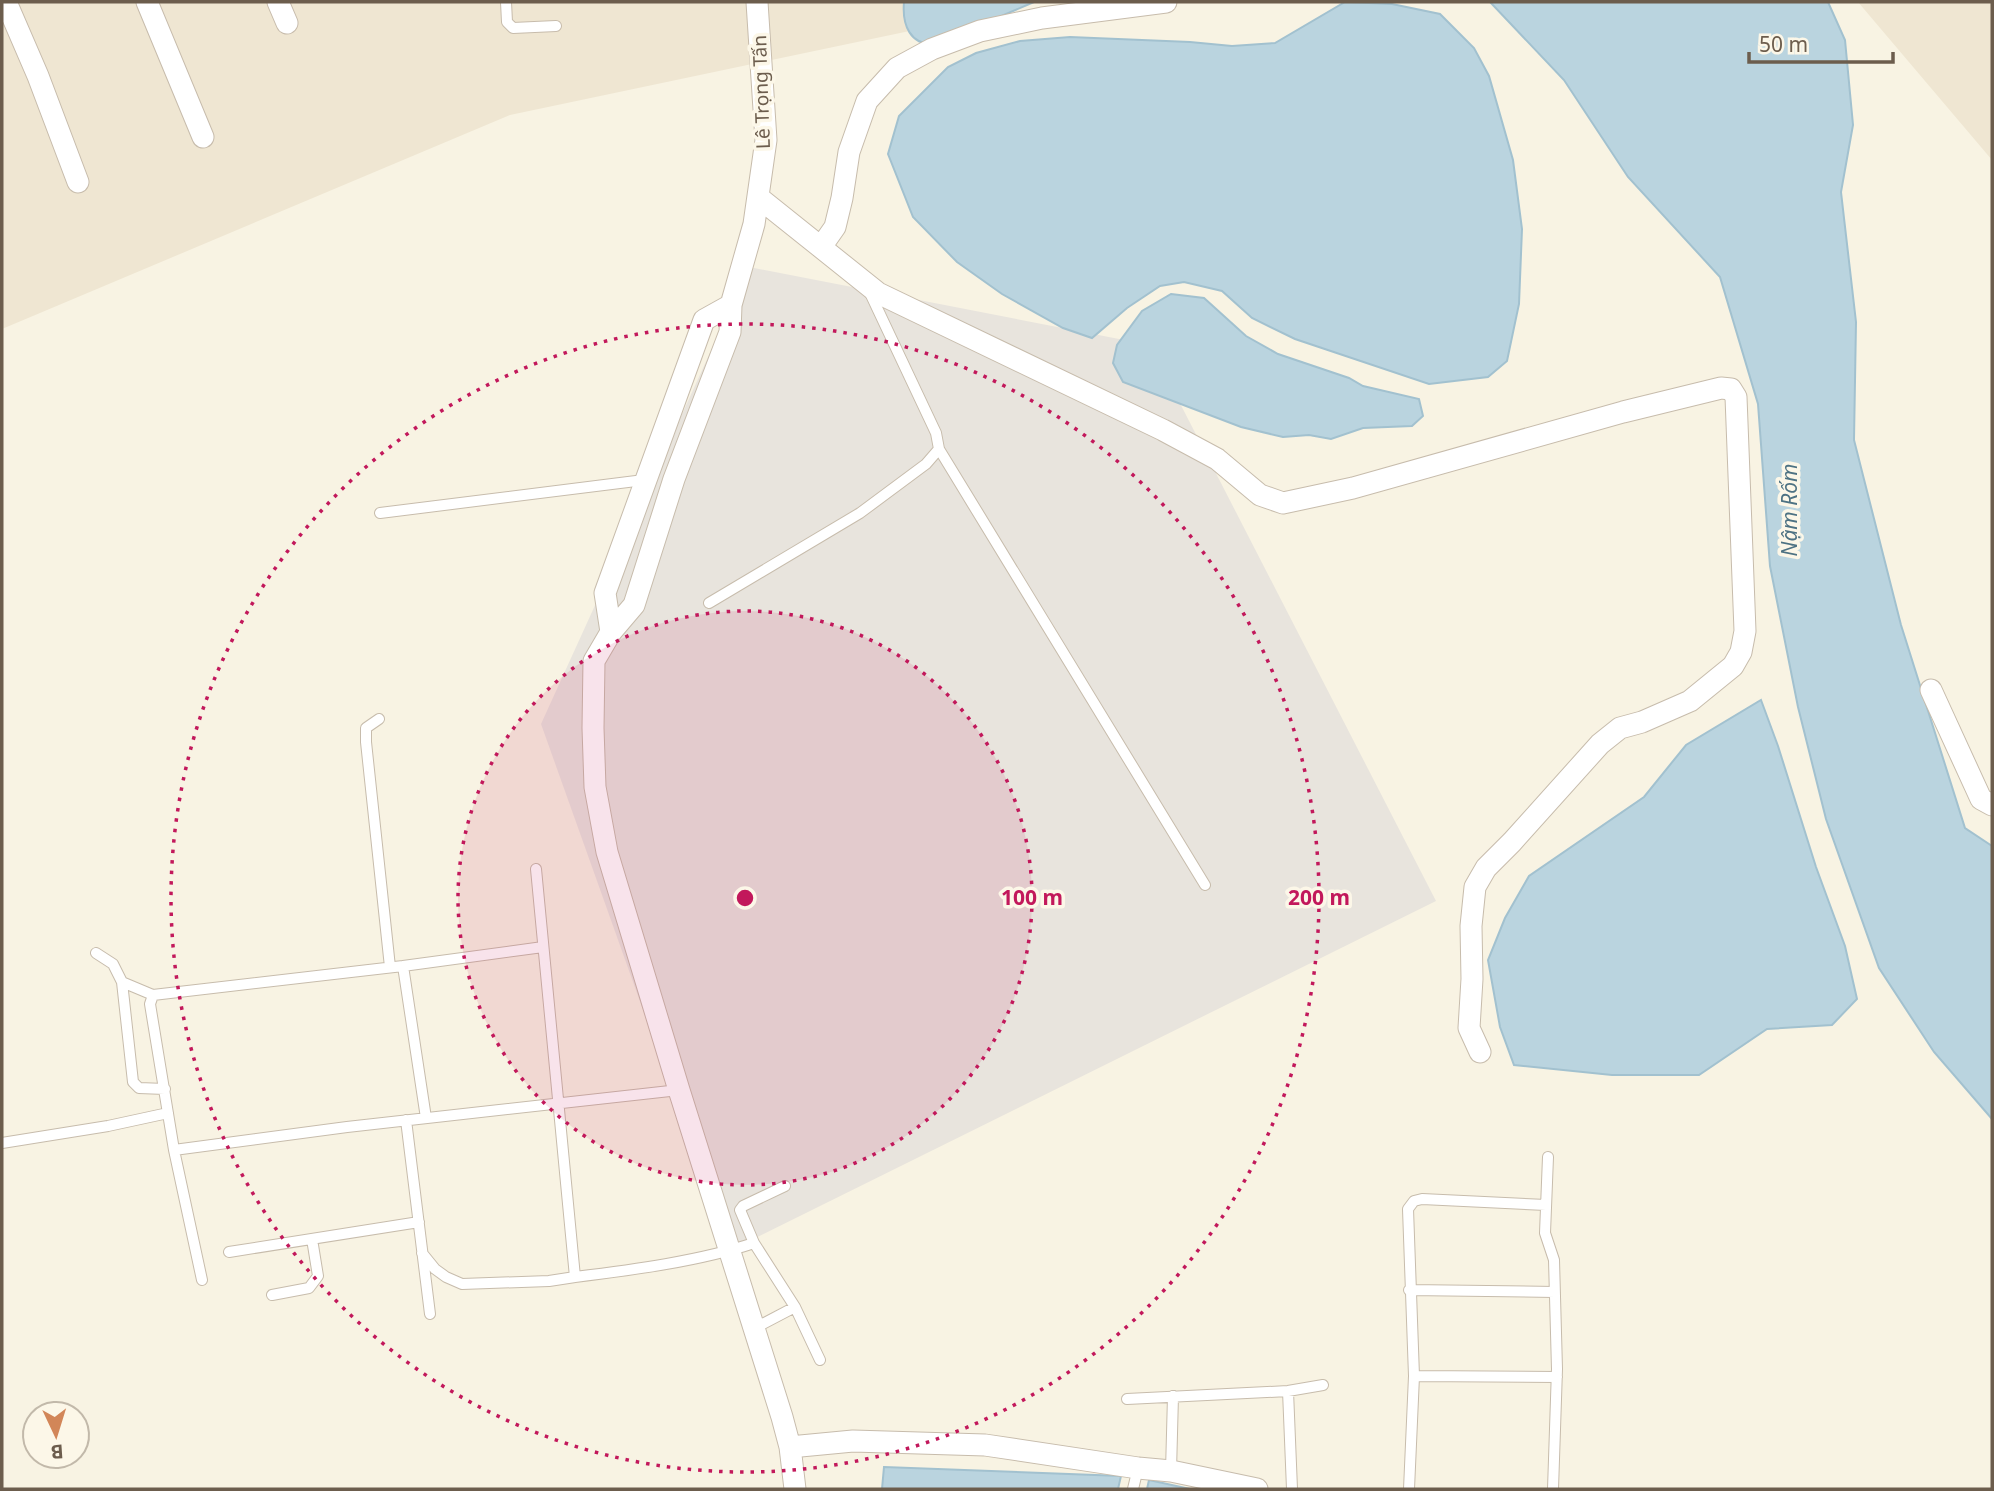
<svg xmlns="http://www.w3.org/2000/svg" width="1994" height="1491" font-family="'Noto Sans',sans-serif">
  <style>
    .residential { fill: #efe6d2 }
    .industrial { fill: #e8e4dd }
    .water { fill: #bad4df; stroke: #a2c1cf; stroke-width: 2 }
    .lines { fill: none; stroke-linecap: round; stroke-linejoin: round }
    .lane-casing { stroke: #c7bcac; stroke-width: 12 }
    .street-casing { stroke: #c7bcac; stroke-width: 23 }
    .lane { stroke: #fff; stroke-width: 10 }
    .street { stroke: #fff; stroke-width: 21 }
    .ring { fill: none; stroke: #c2185b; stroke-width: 3.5; stroke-dasharray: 3.5 7 }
    .labels { text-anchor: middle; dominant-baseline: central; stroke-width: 7; stroke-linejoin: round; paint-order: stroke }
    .street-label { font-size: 19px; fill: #6c5d4d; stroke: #fcf7e8 }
    .water-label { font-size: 21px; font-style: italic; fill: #4d7283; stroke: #fcf7e8 }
    .centre { fill: #c2185b; stroke: #fcf7e8; stroke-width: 3.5 }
    .ring-label { font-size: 21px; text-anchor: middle; font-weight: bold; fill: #c2185b; stroke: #fcf7e8; stroke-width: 7; stroke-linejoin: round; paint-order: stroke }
  </style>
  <rect width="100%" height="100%" fill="#f8f3e3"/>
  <path class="residential" d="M2,2H965L962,20L510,115L2,329Z
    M1858,2H1992V160Z"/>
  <path class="industrial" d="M749,267L1150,345L1436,901L729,1251L541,724Z"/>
  <path class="water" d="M904,2H1034L936,44C910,46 902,25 904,2Z
    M1345,2L1392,4L1440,14L1474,48L1489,76L1513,160L1522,229L1519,304L1507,361L1488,377L1429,384L1295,339L1252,318L1222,291L1184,282L1160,286L1127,308L1092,338L1063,328L1002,294L957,262L913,217L888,154L899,116L948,67L976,53L1020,41L1070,37L1190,42L1232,46L1275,43Z
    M1490,2H1828L1845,40L1853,125L1841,192L1856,322L1854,440L1901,625L1965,828L1992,846V1119L1934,1052L1879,968L1826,819L1798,707L1770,566L1758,404L1720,277L1628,177L1564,80Z
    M1171,294L1204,298L1246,336L1278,354L1349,378L1363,386L1419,399L1423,416L1412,426L1363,428L1331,439L1309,435L1283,437L1241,427L1123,382L1113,363L1117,345L1142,311Z
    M1761,700L1778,746L1816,867L1845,946L1857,999L1832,1025L1767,1029L1699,1075H1612L1514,1065L1500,1027L1488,960L1505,918L1529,876L1644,797L1686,745Z
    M884,1467L1121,1476L1118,1489H882Z
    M1149,1480L1190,1489H1147Z"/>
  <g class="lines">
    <g class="lane-casing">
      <path id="lane" d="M506,2L507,22L513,28L556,26
        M939,449L1205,885
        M380,513L644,480
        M709,603L860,513L926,464L939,449L936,433L870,293
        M379,719L366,728V742L390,967
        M96,953L113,964L122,982L153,995
        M403,966L426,1118
        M122,982L133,1082L139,1088L165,1089
        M406,1120L430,1314
        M2,1143L108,1126L168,1113
        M174,1150L347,1127L679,1090
        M1548,1157L1545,1233L1554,1260L1557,1369L1553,1489
        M785,1186L743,1206L740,1210L754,1243L795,1307L820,1360
        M229,1252L419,1222
        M422,1253L435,1269L446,1277L462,1284L549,1281L575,1277L536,869
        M575,1277C632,1270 700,1261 754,1243
        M202,1280L174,1150L150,1004L153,995L403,966L543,947
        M1409,1290L1555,1292
        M272,1295L309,1288L318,1276L312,1239
        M753,1329L795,1307
        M1414,1376L1557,1377
        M1288,1391L1292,1489
        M1127,1399L1288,1391L1323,1385
        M1171,1471L1173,1396
        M1133,1489L1138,1468
        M1409,1489L1414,1376L1408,1209L1414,1201L1422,1199L1546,1205"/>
    </g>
    <g class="street-casing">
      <path id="street" d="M6,2L38,76L78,182
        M147,2L203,137
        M278,2L287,23
        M757,2L766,140L754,224L731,305L730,332L674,479L634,605L611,632L594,661L593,728L595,787L607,852L679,1090L782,1417L790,1447L795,1489
        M758,197L878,293L1163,430L1217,459L1260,495L1283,503L1353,488L1623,412L1721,388L1731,389L1736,397L1745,631L1741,652L1733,666L1690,701L1642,722L1620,728L1600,744L1512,842L1486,868L1475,887L1471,926L1472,979L1469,1028L1480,1052
        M821,247L835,227L842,198L849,152L867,101L897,68L932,49L980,31L1042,18L1166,2
        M611,632L605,593L704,320L731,305
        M1931,690L1981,799L1992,805
        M790,1447L853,1441L985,1445L1138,1468L1171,1471L1257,1489"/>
    </g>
    <use href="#lane" class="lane"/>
    <use href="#street" class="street"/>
  </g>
  <circle cx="745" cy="898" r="287" fill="#c2185b" fill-opacity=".12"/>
  <g class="ring">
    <circle cx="745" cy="898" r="287"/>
    <circle cx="745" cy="898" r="574"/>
  </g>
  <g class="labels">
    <g class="street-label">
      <text transform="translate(761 92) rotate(-92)">Lê Trọng Tấn</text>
    </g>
    <g class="water-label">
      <text transform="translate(1789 510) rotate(-90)">Nậm Rốm</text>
    </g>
  </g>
  <circle cx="745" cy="898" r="10" class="centre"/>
  <g class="ring-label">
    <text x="1032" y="905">100 m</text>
    <text x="1319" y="905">200 m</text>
  </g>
  <rect width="1994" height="1491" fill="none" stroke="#6c5d4d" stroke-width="7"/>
  <g transform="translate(56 1435) rotate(176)"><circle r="33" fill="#fcf7e8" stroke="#c2b9aa" stroke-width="2"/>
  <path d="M0-5L12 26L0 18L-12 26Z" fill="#d28658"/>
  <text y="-10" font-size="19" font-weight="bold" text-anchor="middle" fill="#6c5d4d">B</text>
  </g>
  <path d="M1749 52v10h144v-10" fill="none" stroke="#6c5d4d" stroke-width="3.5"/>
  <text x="1759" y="52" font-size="21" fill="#6c5d4d" stroke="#fcf7e8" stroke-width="5" paint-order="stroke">50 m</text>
</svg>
